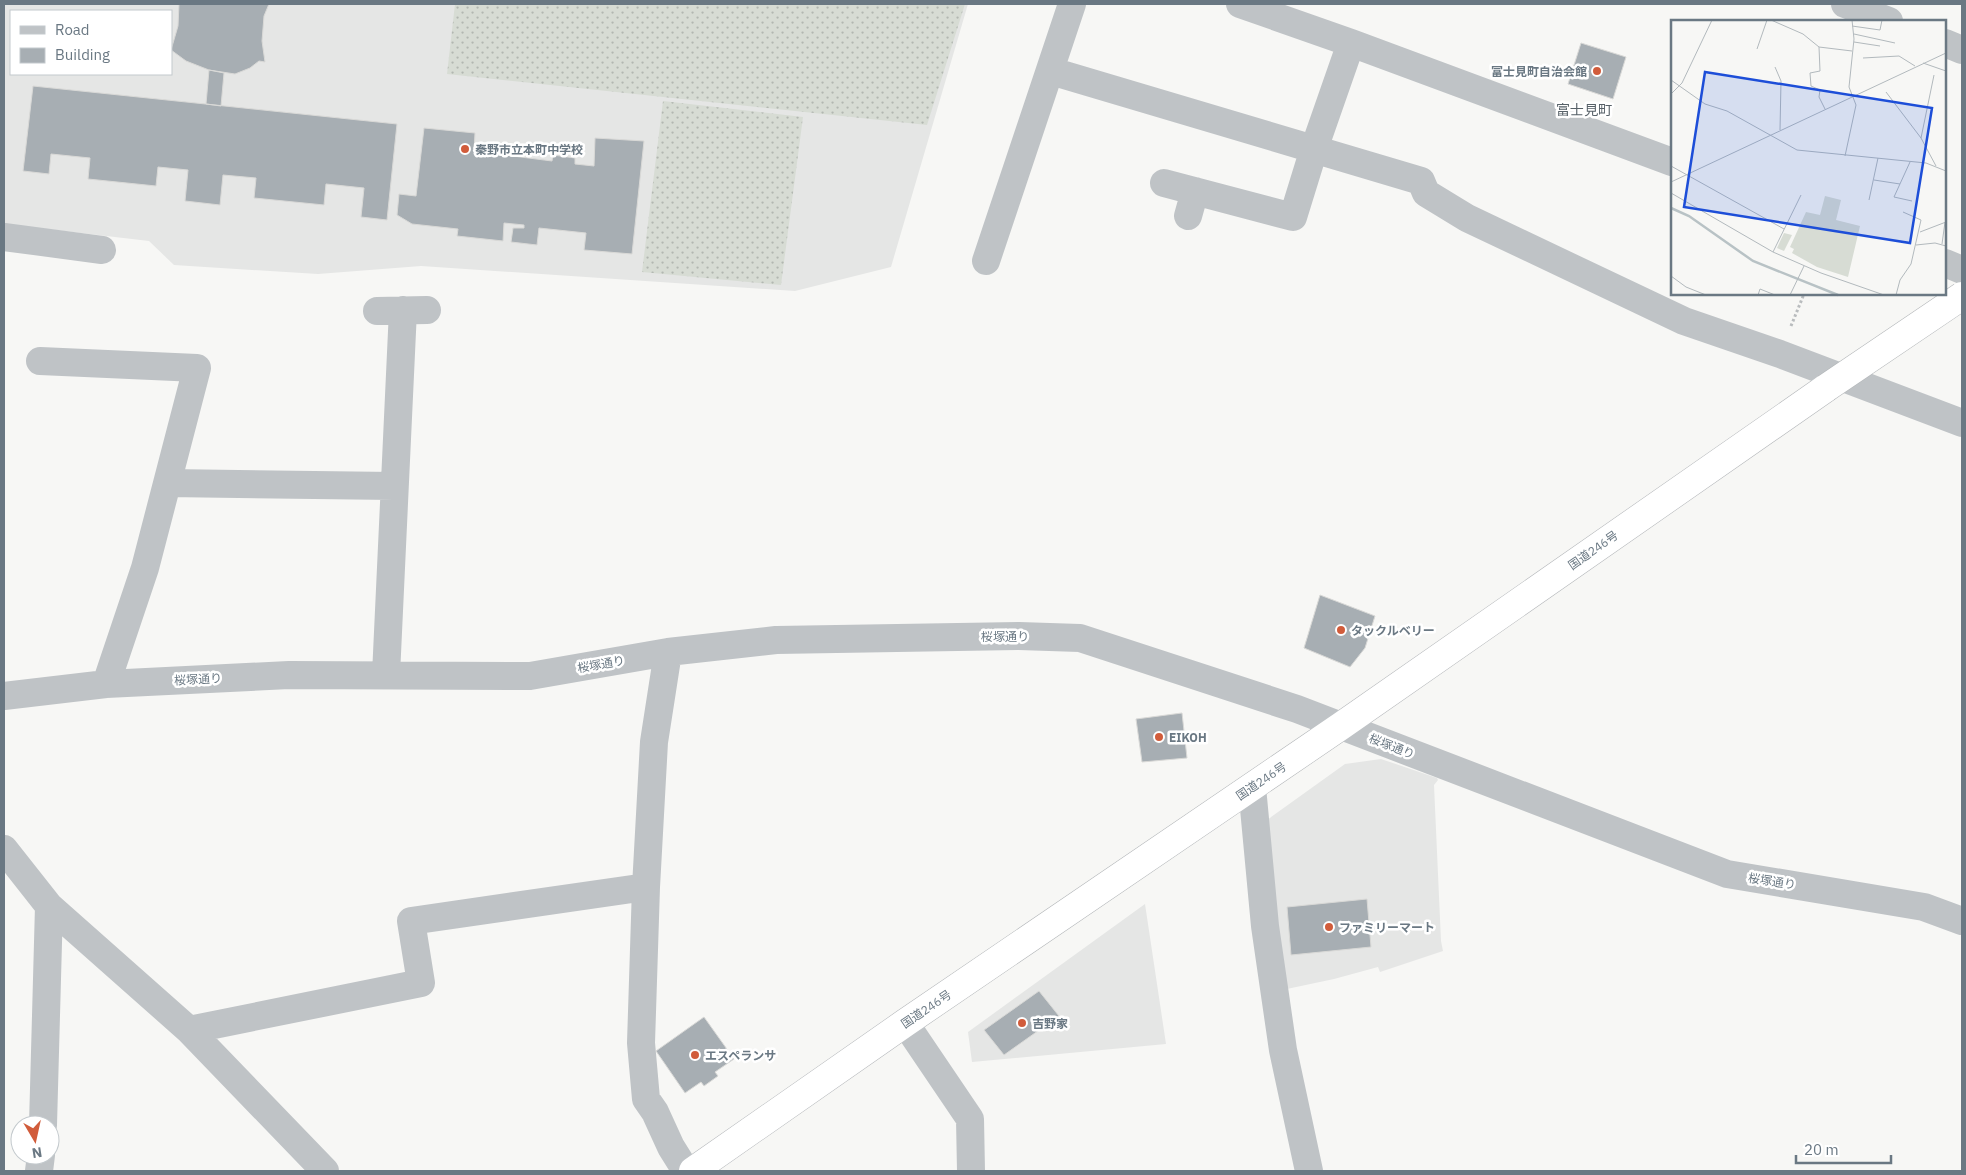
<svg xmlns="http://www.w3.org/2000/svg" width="1966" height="1175" font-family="'IBM Plex Sans','Noto Sans JP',sans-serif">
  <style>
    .built { fill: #e5e6e5; fill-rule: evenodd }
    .grass { fill: url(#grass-dots) }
    .building { fill: #a7aeb3; stroke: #d9d9d7 }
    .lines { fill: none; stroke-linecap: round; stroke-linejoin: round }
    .highway-casing { stroke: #b3b6b9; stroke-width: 29 }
    .path { stroke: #b9bcbe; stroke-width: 3; stroke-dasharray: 2.5 2.5; stroke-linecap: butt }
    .minor { stroke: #bfc3c6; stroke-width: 28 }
    .highway { stroke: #fff; stroke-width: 28 }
    .highway-bridge-casing { stroke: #b3b6b9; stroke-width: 29; stroke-linecap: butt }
    .highway-bridge { stroke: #fff; stroke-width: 28 }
    .poi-dot { fill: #d15c3b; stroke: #fff; stroke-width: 2 }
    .labels { text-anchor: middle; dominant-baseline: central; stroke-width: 5; stroke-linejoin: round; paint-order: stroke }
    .poi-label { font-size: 12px; font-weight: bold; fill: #6a7883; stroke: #fff; text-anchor: start }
    .street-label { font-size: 12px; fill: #6a7883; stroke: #fff }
    .neighbourhood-label { font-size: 14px; fill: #576168; stroke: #fff }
    .inset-river { fill: none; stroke: #b8c2c5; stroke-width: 2.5 }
    .inset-road { fill: none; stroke: #b2b9bd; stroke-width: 1 }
    .view { fill: #1d4ed8; fill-opacity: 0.15; stroke: #1d4ed8; stroke-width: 2.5 }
    .inset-edge { fill: none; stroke: #6a7883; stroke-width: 2.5 }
  </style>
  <defs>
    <pattern id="grass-dots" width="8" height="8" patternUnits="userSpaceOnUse" patternTransform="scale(1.25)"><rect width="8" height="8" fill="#d7dcd4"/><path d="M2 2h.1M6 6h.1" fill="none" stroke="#b2b7b1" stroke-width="1.8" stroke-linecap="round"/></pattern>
  </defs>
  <rect width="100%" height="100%" fill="#f7f7f5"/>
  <path class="built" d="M4,4H968L891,267L795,291L421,266L318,274L174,265L149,241L4,224ZM11,11H171V74H11Z
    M1381,759L1437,778L1438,780L1434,785L1441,941L1443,951L1380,972L1378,967L1334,979L1282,990L1267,820L1345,764Z
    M1145,904L1166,1044L972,1062L968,1032Z"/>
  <path class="grass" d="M455,4H965L927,125L447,74Z
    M663,101L803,117L781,285L642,272Z"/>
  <path class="building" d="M179,4H269L264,16L262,41L265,62L259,61L250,68L235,74L209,70L186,61L171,50L178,26Z
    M1581,43L1626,57L1613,99L1568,84Z
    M209,70L224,73L221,106L206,104Z
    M33,86L397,124L387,220L361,217L364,188L326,184L324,205L254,198L256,178L223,175L220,205L185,201L188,170L158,167L156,186L88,179L90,158L51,154L49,174L23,171Z
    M424,128L475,133L474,151L552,161L553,155L575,158V164L594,166L595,138L644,141L632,254L584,250L586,233L539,228L537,245L511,242L513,228H524V225L504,223L503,241L457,236L458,229L412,224L397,215L399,194L416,196Z
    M1320,595L1375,616L1365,648L1350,667L1304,648Z
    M1182,713L1187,758L1142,762L1136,719Z
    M1367,899L1371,947L1291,955L1287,907Z
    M1039,991L1059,1016L1004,1055L984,1030Z
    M704,1017L734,1059L715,1072L718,1076L704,1086L701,1082L685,1093L656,1051Z"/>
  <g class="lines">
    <g class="highway-casing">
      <path id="highway" d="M693,1171L905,1023L1341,726L1826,388"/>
    </g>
    <path class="path" d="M1791,326L1804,294"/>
    <path class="minor" d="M1240,4L1351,43L1672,162
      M1845,4L1889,21
      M1945,43L1962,50
      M1051,71L1421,181L1426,193L1467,218L1684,321L1780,354L1962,423
      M1164,183L1293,217L1314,149L1351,43
      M1188,216L1195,191
      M4,237L102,250
      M986,261L1072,4
      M1945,263L1962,270
      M377,311L427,310
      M40,361L197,368L145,568L106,684
      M168,483L394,486
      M668,652L654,742L646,887L641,1043L646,1099L655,1112L671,1147L686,1171
      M386,675L403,310
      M4,696L106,684L289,675L530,676L668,652L776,640L1019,636L1080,638L1297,709L1727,874L1924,907L1962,921
      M1252,787L1265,926L1283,1050L1309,1171
      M4,849L49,906L189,1030L325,1171
      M905,1023L970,1119L971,1171
      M189,1030L421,983L411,921L646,887
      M43,1125L49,906
      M39,1171L41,1155"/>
    <use href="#highway" class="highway"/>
    <g class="highway-bridge-casing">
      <path id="highway-bridge" d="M1826,388L1962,296"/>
    </g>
    <use href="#highway-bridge" class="highway-bridge"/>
  </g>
  <g class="poi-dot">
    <circle cx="1597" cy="71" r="5"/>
    <circle cx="465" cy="149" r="5"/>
    <circle cx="1341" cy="630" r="5"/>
    <circle cx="1159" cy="737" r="5"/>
    <circle cx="1329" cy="927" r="5"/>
    <circle cx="1022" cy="1023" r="5"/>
    <circle cx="695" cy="1055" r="5"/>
  </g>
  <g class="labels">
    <g class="poi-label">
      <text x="1587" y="71" text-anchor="end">富士見町自治会館</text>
      <text x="475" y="149">秦野市立本町中学校</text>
      <text x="1351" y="630">タックルベリー</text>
      <text x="1169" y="737">EIKOH</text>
      <text x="1339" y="927">ファミリーマート</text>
      <text x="1032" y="1023">吉野家</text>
      <text x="705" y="1055">エスペランサ</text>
    </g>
    <g class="street-label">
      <text transform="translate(1593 550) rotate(-35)">国道246号</text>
      <text x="1005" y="636">桜塚通り</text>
      <text transform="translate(601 664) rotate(-10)">桜塚通り</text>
      <text transform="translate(198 679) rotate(-3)">桜塚通り</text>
      <text transform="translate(1392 746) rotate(21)">桜塚通り</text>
      <text transform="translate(1261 781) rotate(-34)">国道246号</text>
      <text transform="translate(1772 881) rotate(9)">桜塚通り</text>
      <text transform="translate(926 1009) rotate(-34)">国道246号</text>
    </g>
    <g class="neighbourhood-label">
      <text x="1584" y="110">富士見町</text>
    </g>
  </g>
  <g transform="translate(1671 20)">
    <rect width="275" height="275" fill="#f7f7f5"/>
    <path d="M154,176L170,180L165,200L189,206L177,257L146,247L121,233L123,229L119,227L135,192L149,195ZM113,213L121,215L113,231L106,228Z" fill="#d7dcd4"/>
    <path class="inset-river" d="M0,188L18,196L82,241L167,275"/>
    <path class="inset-road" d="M100,0L132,14L148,27L181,31M181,6L209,10L211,0M183,14L224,23M183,22L209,26M148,27L149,51L139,53L140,66L149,70L148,77L154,89M86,29L96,0M192,38L228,36L244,46M252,43L275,51M104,47L110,61L109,110M0,60L34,84L56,91L126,130L255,143L275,151M215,72L250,118L265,146M0,74L11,63L41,0M250,118L263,55M174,136L185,85L178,67L183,19L181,0M239,142L223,177L241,181M0,146L113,209M203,160L229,164M0,162L275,33M0,173L102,232L150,253L213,275M198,180L207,138M249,212L275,202M271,224L274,202M245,225L264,223L275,226M102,232L130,175M0,256L15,267L35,275M87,275L89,269L104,275M119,275L133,246M225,275L229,260L240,244L250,200L232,192"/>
    <path class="view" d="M34,52L261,88L239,223L13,187Z"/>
    <rect width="275" height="275" class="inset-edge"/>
  </g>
  <rect width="1966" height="1175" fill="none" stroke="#6a7883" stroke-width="10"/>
  <rect x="10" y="10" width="162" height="65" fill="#ffffff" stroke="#c3c9cd"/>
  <rect x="20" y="26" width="25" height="8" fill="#bfc3c6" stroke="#c3c9cd"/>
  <text x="55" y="35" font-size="15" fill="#6a7883">Road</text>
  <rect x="20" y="48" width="25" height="15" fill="#a7aeb3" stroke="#c3c9cd"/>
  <text x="55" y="60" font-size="15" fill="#6a7883">Building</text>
  <g transform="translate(35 1140) rotate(171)"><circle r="24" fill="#ffffff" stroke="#c3c9cd"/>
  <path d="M0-4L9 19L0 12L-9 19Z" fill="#d15c3b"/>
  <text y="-8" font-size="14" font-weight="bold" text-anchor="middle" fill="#6a7883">N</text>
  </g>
  <path d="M1796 1155v8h95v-8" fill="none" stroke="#6a7883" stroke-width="2.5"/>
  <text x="1804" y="1155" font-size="15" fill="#6a7883" stroke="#ffffff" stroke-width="4" paint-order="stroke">20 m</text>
</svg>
